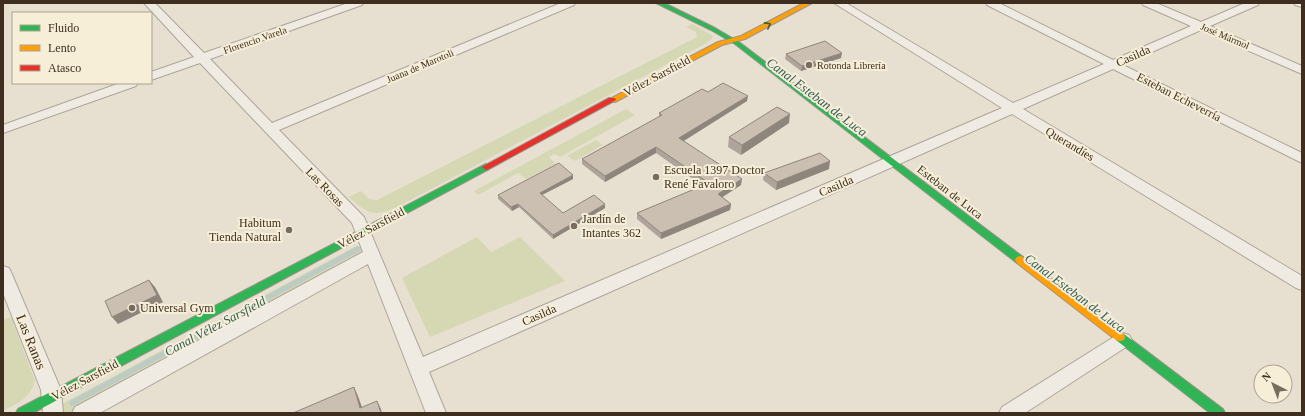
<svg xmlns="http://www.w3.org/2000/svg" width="1305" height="416" font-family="'Times New Roman',serif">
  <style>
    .green { fill: #d6d7b3 }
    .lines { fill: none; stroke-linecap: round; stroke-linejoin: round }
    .stream { stroke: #bcccc2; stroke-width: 5.5 }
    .street-casing { stroke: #ada599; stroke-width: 2 }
    .fast-casing { stroke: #9c958a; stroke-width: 2 }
    .slow-casing { stroke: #9c958a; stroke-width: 2 }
    .jam-casing { stroke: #9c958a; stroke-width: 2 }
    .street { fill: #efebe3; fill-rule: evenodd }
    .fast { fill: #30b455; fill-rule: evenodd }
    .slow { fill: #ff9f0a; fill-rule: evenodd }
    .jam { fill: #e5322d; fill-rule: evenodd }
    .wall { fill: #afa499 }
    .shaded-wall { fill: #8e867d }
    .building { fill: #cbbfb2; stroke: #8e867d }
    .oneway { stroke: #385d33 }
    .poi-dot { fill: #786c5e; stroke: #f7eed8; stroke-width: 1.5 }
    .labels { text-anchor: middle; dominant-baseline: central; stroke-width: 4; stroke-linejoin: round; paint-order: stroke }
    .far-street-label { font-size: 10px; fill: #3d2e20; stroke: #f7eed8 }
    .far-poi-label { font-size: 10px; fill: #3d2e20; stroke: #f7eed8; text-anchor: start }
    .street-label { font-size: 12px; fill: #3d2e20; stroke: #f7eed8 }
    .poi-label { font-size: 12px; fill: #3d2e20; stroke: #f7eed8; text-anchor: start }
    .water-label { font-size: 13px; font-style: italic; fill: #2f5d5a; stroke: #f7eed8 }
    .near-street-label { font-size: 14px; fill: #3d2e20; stroke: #f7eed8 }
  </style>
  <rect width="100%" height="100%" fill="#e7e0d1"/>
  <path class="green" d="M692,24L713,36L712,39L705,44L397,207C373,218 367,213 349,197L361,191L369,199L377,200L697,37L696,32L686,27Z
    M626,109L635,115L560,157L555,154L549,157L556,164L526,179L518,173L478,195L474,191Z
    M596,140L603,145L575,161L567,156Z
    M477,237L491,252L520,237L565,281L430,337L402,278Z
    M356,246L362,250L361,254L72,413H59L60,405Z
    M11,317L35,381C31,397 17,404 3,411V320Z"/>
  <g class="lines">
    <path class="stream" d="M72,403L358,249"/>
    <g class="street-casing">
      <path id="street" d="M144,3H155L204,53L348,3H363L362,5L210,59L272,123L561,3H575L574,5L279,130L364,217L423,357L1002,108L834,3H846L1013,103L1104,64L987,5L986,3H999L1113,60L1191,26L1143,5L1142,3H1156L1201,22L1245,3H1259L1258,5L1210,26L1302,66V74L1201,30L1123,65L1302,153V163L1113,69L1023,109L1302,276V290L1296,288L1012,114L429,372L446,413H426L368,264L100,413H72L75,407L363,252L352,223L200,63L151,80V72L194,57Z
        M1294,3H1302V7L1295,5Z
        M120,83H138L136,86L3,133V125Z
        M3,266L9,268L11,272L61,390L63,413H43L41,390L3,293Z
        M1123,333L1129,335L1132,340L1129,345L1025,413H999L1002,407L1117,335Z"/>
    </g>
    <g class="fast-casing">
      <path id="fast" d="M656,3H664L715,28L739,42L1023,257L1025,260L1023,263H1017L735,44L711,30Z
        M486,164L490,167L489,169L33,413H16L18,409Z
        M1120,333L1124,334L1223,409L1225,413H1210L1116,340L1115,337L1116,334Z"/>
    </g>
    <g class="slow-casing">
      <path id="slow" d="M804,3H812L745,39L722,45L615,102H609L608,100L718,42L741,36Z
        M1020,256L1023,257L1124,334L1125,337L1124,340L1120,341L1116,340L1017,263L1015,260L1017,257Z"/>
    </g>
    <g class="jam-casing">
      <path id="jam" d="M609,98H615L616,100L489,169L486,170L482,167Z"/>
    </g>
    <use href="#street" class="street"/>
    <use href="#fast" class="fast"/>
    <use href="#slow" class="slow"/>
    <use href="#jam" class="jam"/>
  </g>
  <path class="wall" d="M786,54L841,58L801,71L785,59Z
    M708,92L747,101L683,141L741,185L722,197L731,204L730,210L661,239L637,219V213L703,186L656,153L605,182L582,164V159L659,117V113Z
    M789,123L741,155L728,147L729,137Z
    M829,169L776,190L763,180L764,173Z
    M573,179L542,195L563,213L605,208L553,239L519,207L512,211L498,199V195Z"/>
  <path class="shaded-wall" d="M842,53L841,58L801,71L802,66Z
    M748,96L747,101L679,144V138Z
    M790,114L789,123L741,155L742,145Z
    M656,147V153L605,182V176Z
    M830,161L829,169L776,190L777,182Z
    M573,175V179L540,196V193Z
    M742,179L741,185L718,200V194Z
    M518,204L519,207L512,211L511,207Z
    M605,204V208L553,239V235Z
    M731,204L730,210L661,239V233Z
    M149,280L155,287L163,302L118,324L112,317Z
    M354,387L358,396L364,413L360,408Z
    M377,401L381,409L382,413H381Z"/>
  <path class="building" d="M825,41L842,53L802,66L786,54Z
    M723,83L748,96L679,138L742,179L718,194L731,204L661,233L637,213L709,183L656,147L605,176L582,159L662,115L659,113L702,89L708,92Z
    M777,107L790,114L742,145L729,137Z
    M820,153L830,161L777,182L764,173Z
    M559,163L573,175L540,193L563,213L594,195L605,204L553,235L518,204L511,207L498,195Z
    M149,280L157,295L112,317L105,301Z
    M354,387L360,408L377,401L381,413H293Z"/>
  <defs><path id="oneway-chevron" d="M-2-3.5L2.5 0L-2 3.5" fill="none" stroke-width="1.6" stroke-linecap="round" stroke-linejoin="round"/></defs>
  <use class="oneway" href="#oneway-chevron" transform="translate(768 25) rotate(-28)"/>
  <g class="poi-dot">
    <circle cx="809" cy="65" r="4"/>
    <circle cx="656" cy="177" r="4"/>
    <circle cx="574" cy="226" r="4"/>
    <circle cx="289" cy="230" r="4"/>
    <circle cx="132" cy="308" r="4"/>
  </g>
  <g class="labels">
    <g class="far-street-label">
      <text transform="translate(1225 36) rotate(23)">José Mármol</text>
      <text transform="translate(255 40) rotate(-19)">Florencio Varela</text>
      <text transform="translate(420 66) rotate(-23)">Juana de Marotoli</text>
    </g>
    <g class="far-poi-label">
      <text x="817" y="65">Rotonda Librería</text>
    </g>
    <g class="street-label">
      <text transform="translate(1133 56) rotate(-24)">Casilda</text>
      <text transform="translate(657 76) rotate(-28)">Vélez Sarsfield</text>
      <text transform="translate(1179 97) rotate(27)">Esteban Echeverría</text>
      <text transform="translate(1070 144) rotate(31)">Querandíes</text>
      <text transform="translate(836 186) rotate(-23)">Casilda</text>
      <text transform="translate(325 187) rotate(46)">Las Rosas</text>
      <text transform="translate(950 192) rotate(38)">Esteban de Luca</text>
      <text transform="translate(371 228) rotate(-28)">Vélez Sarsfield</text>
      <text transform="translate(539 315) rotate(-24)">Casilda</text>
      <text transform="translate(85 380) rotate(-28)">Vélez Sarsfield</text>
    </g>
    <g class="poi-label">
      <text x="664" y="170">Escuela 1397 Doctor<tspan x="664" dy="14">René Favaloro</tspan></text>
      <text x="582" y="219">Jardín de<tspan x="582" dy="14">Intantes 362</tspan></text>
      <text x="281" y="223" text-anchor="end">Habitum<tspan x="281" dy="14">Tienda Natural</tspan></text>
      <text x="140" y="308">Universal Gym</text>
    </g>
    <g class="water-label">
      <text transform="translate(817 97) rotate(37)">Canal Esteban de Luca</text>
      <text transform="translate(1075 293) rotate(37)">Canal Esteban de Luca</text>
      <text transform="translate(215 326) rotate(-28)">Canal Vélez Sarsfield</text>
    </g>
    <g class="near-street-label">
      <text transform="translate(31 342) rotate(68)">Las Ranas</text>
    </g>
  </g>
  <rect width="1305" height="416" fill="none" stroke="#3d2e20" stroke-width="8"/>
  <rect x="12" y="12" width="140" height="72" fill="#f7eed8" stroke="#ada18e"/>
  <rect x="20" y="25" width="20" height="6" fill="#30b455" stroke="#ada18e"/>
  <text x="48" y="32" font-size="12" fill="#3d2e20">Fluido</text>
  <rect x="20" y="45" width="20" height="6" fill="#ff9f0a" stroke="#ada18e"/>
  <text x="48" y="52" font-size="12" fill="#3d2e20">Lento</text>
  <rect x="20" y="65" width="20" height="6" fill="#e5322d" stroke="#ada18e"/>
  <text x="48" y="72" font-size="12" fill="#3d2e20">Atasco</text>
  <g transform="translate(1273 384) rotate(318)"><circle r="19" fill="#f7eed8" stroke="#ada18e"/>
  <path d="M0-3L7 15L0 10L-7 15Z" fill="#786c5e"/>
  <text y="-6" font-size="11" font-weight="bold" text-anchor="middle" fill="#3d2e20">N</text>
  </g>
</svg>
